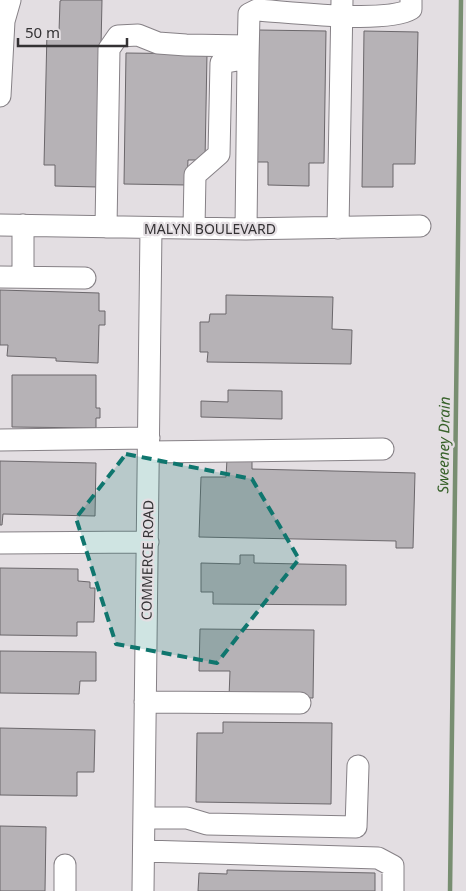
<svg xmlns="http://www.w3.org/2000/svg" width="466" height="891" font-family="'Noto Sans',sans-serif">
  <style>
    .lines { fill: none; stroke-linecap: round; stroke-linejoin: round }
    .stream { stroke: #788e71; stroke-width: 4.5 }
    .building { fill: #b6b2b6; stroke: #6b676b }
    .minor-casing { stroke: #868186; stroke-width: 23 }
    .minor { stroke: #fff; stroke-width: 21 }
    .marked { fill: #0f766e; fill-opacity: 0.2; stroke: #0f766e; stroke-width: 4; stroke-dasharray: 10 6; stroke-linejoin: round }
    .labels { text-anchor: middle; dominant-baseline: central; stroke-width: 4.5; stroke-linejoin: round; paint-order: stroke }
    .street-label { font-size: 14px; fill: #343234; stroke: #e3dee2 }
    .water-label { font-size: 15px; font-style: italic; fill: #376129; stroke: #e3dee2 }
  </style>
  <rect width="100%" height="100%" fill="#e3dee2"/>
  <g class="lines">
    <path class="stream" d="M450,891L461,0"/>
  </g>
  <path class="building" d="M62,0H102L98,187L55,186V165H44L47,31L59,32L60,1Z
    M259,30L326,31L324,163H309V186L268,185V162H257Z
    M364,31L418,32L415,164H393V187H362Z
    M126,53L207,54L205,160H188L187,185L124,184Z
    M0,290L99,293V311H105V325H99L98,363L56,361V358L7,356L8,345H0Z
    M226,295L333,297L332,329L352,330L351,364L207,362L208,352H200V322H209L210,314H226Z
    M12,375H96V408H100V418H96V428L12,427Z
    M228,390L282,391V419L201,417V401L228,402Z
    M227,459L252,460V469L415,473L413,548H396V541L199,537L201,477H226Z
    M0,461L96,463L95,516L3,514L2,525H0Z
    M240,555H254V563L346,565V605L213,604V592H201V563L240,564Z
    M0,568L78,569V581L90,582V588H95L94,622H77V636L0,635Z
    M200,629L314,630L313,698L229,697L230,671H199Z
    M0,651L96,652V681H80L79,694L0,693Z
    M223,722L332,723L331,804L196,802L197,733H223Z
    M0,728L95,730L94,772H77V796L0,795Z
    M0,826L46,827L45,891H0Z
    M227,870L375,873V891H198L199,873L227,874Z"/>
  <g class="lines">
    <g class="minor-casing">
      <path id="minor" d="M248,58L249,14L257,10C290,12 386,24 411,9V0
        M0,96L4,21L10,0
        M0,225L246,229L420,226
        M23,225V277
        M106,227L109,49L118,36L138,35L158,43L186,45L248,46
        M194,228L195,175L219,154L221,63L248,58L246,229
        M338,228L342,0
        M0,277L85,278
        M0,440L149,438
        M149,452L383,449
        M0,543L148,542
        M145,702L300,703
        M144,818H187L207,824L356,827L358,766
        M144,851L378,858L393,866V891
        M65,865V891
        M143,891L151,228"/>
    </g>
    <use href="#minor" class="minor"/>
  </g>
  <path class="marked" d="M126,454L252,479L299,559L217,663L116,644L76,518Z"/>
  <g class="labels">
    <g class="street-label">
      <text x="210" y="228">MALYN BOULEVARD</text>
      <text transform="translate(147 560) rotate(-89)">COMMERCE ROAD</text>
    </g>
    <g class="water-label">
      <text transform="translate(443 445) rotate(-89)">Sweeney Drain</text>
    </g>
  </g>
  <path d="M18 38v8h109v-8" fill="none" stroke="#343234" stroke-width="2.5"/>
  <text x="25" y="38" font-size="15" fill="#343234" stroke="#e3dee2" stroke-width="4" paint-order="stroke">50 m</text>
</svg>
